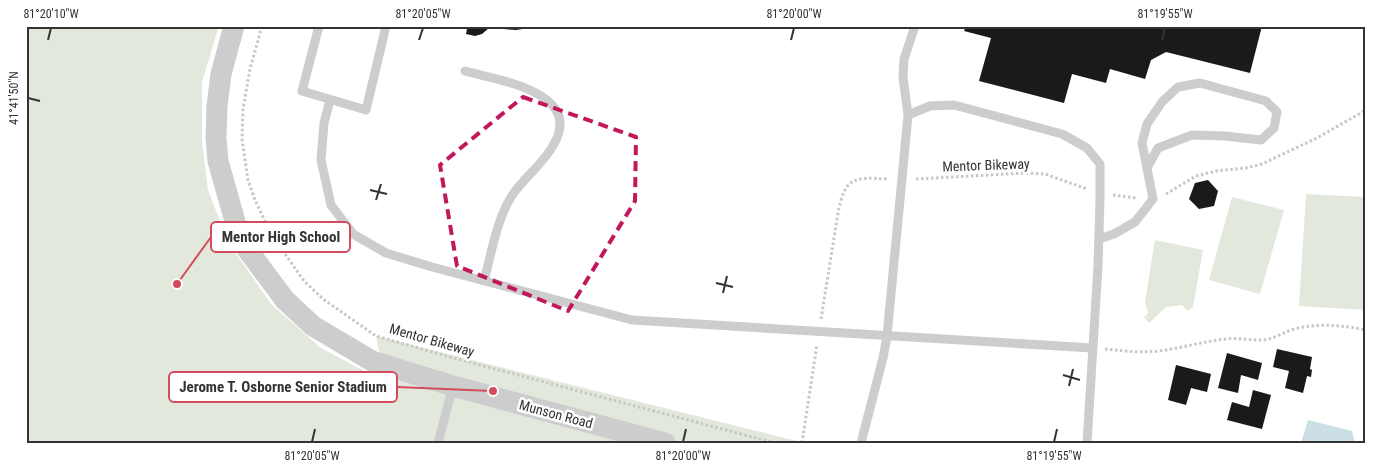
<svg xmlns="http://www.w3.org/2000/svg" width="1392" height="469" font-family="'Roboto Condensed',sans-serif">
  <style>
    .green { fill: #e3e8dd }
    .water { fill: #ccdee6 }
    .building { fill: #1a1a1a }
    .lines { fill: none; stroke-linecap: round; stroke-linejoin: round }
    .path { stroke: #c7c7c7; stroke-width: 3; stroke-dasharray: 2.5 2.5; stroke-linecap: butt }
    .service { stroke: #cdcdcd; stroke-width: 9 }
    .tertiary { stroke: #cdcdcd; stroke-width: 21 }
    .marked { fill: none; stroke: #c2185b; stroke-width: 4; stroke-dasharray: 10 6; stroke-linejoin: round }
    .ticks { fill: none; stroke: #333; stroke-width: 2 }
    .labels { text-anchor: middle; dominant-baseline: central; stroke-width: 5; stroke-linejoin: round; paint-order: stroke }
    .street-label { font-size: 14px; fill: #333; stroke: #fff }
    .leader { fill: none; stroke: #d34b5c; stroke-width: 2 }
    .callout-dot { fill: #d34b5c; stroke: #fff; stroke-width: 2 }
    .callout { fill: #fff; stroke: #d34b5c; stroke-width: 2 }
    .callout-label { font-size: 15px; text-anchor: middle; font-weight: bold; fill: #333 }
    .neatline { fill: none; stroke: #333; stroke-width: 2 }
    .ticks-label { font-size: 12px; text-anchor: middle; fill: #333 }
  </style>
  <rect width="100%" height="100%" fill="#fff"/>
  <path class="green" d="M26,26H219L202,82V142L208,190L228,242L271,304L321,348L364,371L384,378L376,336L805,443H26Z
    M1306,194L1366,197V310L1299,306Z
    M1232,197L1284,210L1260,294L1209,280Z
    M1155,240L1203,250L1193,307L1187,311L1182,305L1166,307L1149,323L1144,317L1148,313L1145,302Z"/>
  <path class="water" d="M1308,420L1352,431L1355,443H1301Z"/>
  <path class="building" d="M458,26H536V27L516,30L489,28L482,34L475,36L466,34L467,29Z
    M966,26H1262L1250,73L1166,52L1151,60L1145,79L1110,69L1106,83L1072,74L1064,103L979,81L991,38L964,31Z
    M1208,180L1218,191L1214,206L1199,209L1189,199L1195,183Z
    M1277,349L1312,357L1310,369L1312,370L1311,377L1307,376L1303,393L1285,388L1289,371L1273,367Z
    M1227,353L1262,363L1258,380L1241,375L1238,393L1218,388Z
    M1176,365L1211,374L1207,392L1191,388L1186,405L1168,400Z
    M1253,390L1271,395L1262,429L1227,420L1232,402L1249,407Z"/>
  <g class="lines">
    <path class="path" d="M262,26L250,69L243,109L242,139L248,180L255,200L271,234L304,281L323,299L376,336L450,357L775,443
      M916,179L1025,173L1045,174L1087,189
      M1166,194L1196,176L1216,171L1246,168L1262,164L1317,138L1366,110
      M1113,195L1136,198
      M821,319L838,213C845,177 853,177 888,179
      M1105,349C1123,351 1141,353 1159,351C1182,348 1204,341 1227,339C1241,337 1255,342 1269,339C1277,337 1285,332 1294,329C1318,323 1342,325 1366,330
      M802,443L817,344"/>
    <path class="service" d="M319,26L302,91L366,110L386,26
      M465,71C498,80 583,92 554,144C544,163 525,177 513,194C497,217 491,255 484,281
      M330,100L324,123L321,160L331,205L353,234L386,253L432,267L632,320L1092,348
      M908,115L930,106L954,105L1062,134L1087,148L1100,164V200L1098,266L1087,443
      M1099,239L1114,234L1135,222L1153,199L1142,143L1147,124L1162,102L1178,87L1200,83L1266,101L1277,112L1274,128L1261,140L1225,136L1192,135L1158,148L1147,168
      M438,443L453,386
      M861,443L883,358L887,336L908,115L903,77L904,59L915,26"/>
    <path class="tertiary" d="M234,26L221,74L217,106L216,138L218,161L236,225L247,249L285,300L313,326L372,361L453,386L665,443"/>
  </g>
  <path class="marked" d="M523,97L636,137L635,201L568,311L457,266L440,165Z"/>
  <path class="ticks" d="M48,40L51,28M419,40L423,28M791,40L794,28M1162,40L1165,28M28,98L40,101M370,190L387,194M376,200L381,184M716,283L733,287M723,293L727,276M1063,375L1080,380M1069,386L1073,369M312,442L315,429M683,442L686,429M1054,442L1057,429"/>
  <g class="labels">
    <g class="street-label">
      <text transform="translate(986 165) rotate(-2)">Mentor Bikeway</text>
      <text transform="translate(432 340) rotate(16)">Mentor Bikeway</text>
      <text transform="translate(556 414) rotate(15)">Munson Road</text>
    </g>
  </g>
  <path class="leader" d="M177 284L211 237M493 391L397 387"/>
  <g class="callout-dot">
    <circle cx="177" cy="284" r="5"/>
    <circle cx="493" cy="391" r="5"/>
  </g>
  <g class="callout">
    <rect x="211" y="222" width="139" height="30" rx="5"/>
    <rect x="169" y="372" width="228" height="30" rx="5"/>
  </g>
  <g class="callout-label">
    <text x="281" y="242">Mentor High School</text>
    <text x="283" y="392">Jerome T. Osborne Senior Stadium</text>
  </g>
  <rect width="1392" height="469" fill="none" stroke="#ffffff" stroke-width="55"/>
  <rect x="28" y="28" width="1336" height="414" class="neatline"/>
  <g class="ticks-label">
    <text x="51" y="18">81°20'10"W</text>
    <text x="423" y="18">81°20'05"W</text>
    <text x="794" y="18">81°20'00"W</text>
    <text x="1165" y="18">81°19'55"W</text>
    <text transform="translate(14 98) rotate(-90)" y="4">41°41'50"N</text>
    <text x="312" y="460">81°20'05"W</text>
    <text x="683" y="460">81°20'00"W</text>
    <text x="1054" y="460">81°19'55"W</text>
  </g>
</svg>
